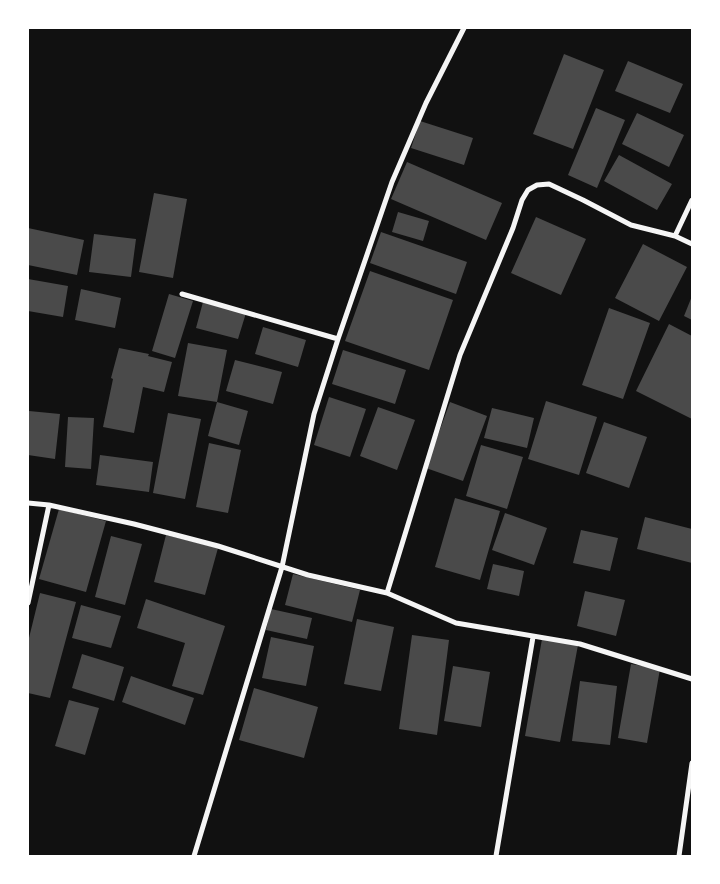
<svg xmlns="http://www.w3.org/2000/svg" width="720" height="884" font-family="'PT Sans Narrow',sans-serif">
  <style>
    .building { fill: #4a4a4a }
    .lines { fill: none; stroke-linecap: round; stroke-linejoin: round }
    .minor { stroke: #f5f5f5; stroke-width: 5 }
  </style>
  <rect width="100%" height="100%" fill="#111"/>
  <path class="building" d="M564,54L604,70L573,149L533,134Z
    M628,61L683,84L670,113L615,91Z
    M596,108L625,120L597,188L568,175Z
    M637,113L684,135L669,167L622,144Z
    M420,121L473,138L464,165L411,148Z
    M619,155L672,184L657,210L604,181Z
    M407,162L502,203L486,240L391,199Z
    M154,193L187,199L173,278L139,272Z
    M398,212L429,221L423,241L392,232Z
    M536,217L586,239L561,295L511,273Z
    M28,228L84,240L77,275L28,265Z
    M381,232L467,262L456,294L370,263Z
    M94,234L136,239L131,277L89,272Z
    M643,244L687,267L659,321L615,298Z
    M370,271L453,300L429,370L345,341Z
    M28,279L68,286L63,317L28,311Z
    M81,289L121,298L115,328L75,320Z
    M169,294L193,301L175,358L152,351Z
    M692,296V320L684,316Z
    M203,302L246,313L238,339L196,328Z
    M609,308L650,323L623,399L582,385Z
    M669,324L692,336V419L636,391Z
    M263,327L306,340L298,367L255,354Z
    M188,343L227,350L217,402L178,396Z
    M119,348L149,354L148,356L172,362L164,392L143,387L134,433L103,427L113,379L111,378Z
    M343,350L406,370L395,404L332,384Z
    M235,360L282,372L273,404L226,391Z
    M329,397L366,409L350,457L314,445Z
    M546,401L597,417L579,475L528,459Z
    M217,402L248,411L239,445L208,436Z
    M450,402L487,416L463,481L426,468Z
    M378,407L415,420L397,470L360,456Z
    M492,408L534,418L527,448L484,438Z
    M29,411L60,414L55,459L28,455V426Z
    M168,413L201,419L185,499L153,493Z
    M68,417L94,418L91,469L65,467Z
    M604,422L647,437L629,488L586,473Z
    M209,443L241,450L228,513L196,507Z
    M481,445L523,457L507,509L466,496Z
    M100,455L153,462L149,492L96,485Z
    M455,498L500,511L480,580L435,567Z
    M59,509L106,521L86,592L39,579Z
    M505,513L547,528L534,565L492,550Z
    M645,517L692,529V563L637,549Z
    M581,530L618,538L610,571L573,563Z
    M166,535L218,548L205,595L154,582Z
    M111,536L142,544L125,605L95,597Z
    M493,564L524,571L519,596L487,589Z
    M293,574L360,590L352,622L285,605Z
    M585,591L625,600L616,636L577,626Z
    M40,593L76,602L50,698L28,693V642Z
    M146,599L225,626L203,695L172,686L185,643L137,628Z
    M81,605L121,616L111,648L72,638Z
    M271,609L312,618L307,639L266,630Z
    M357,619L394,627L381,691L344,684Z
    M412,635L449,640L437,735L399,729Z
    M271,637L314,646L306,686L262,678Z
    M542,639L578,645L560,742L525,736Z
    M82,654L124,667L114,701L72,688Z
    M631,664L660,669L647,743L618,738Z
    M453,666L490,672L481,727L444,721Z
    M131,676L194,698L185,725L122,702Z
    M580,681L617,686L610,745L572,741Z
    M254,688L318,707L304,758L239,740Z
    M69,700L99,708L85,755L55,746Z"/>
  <g class="lines">
    <path class="minor" d="M675,236L692,200
      M182,294L338,339
      M28,503L49,505L134,524L218,546L308,575L387,593L456,623L580,644L692,679
      M387,593L460,355L513,228L522,200L528,190L537,185L549,184L583,200L631,225L675,236L692,244
      M28,603L49,505
      M194,856L282,567L314,414L338,339L392,182L426,103L464,28
      M496,856L533,637
      M679,856L692,763"/>
  </g>
  <rect width="720" height="884" fill="none" stroke="#ffffff" stroke-width="58"/>
</svg>
